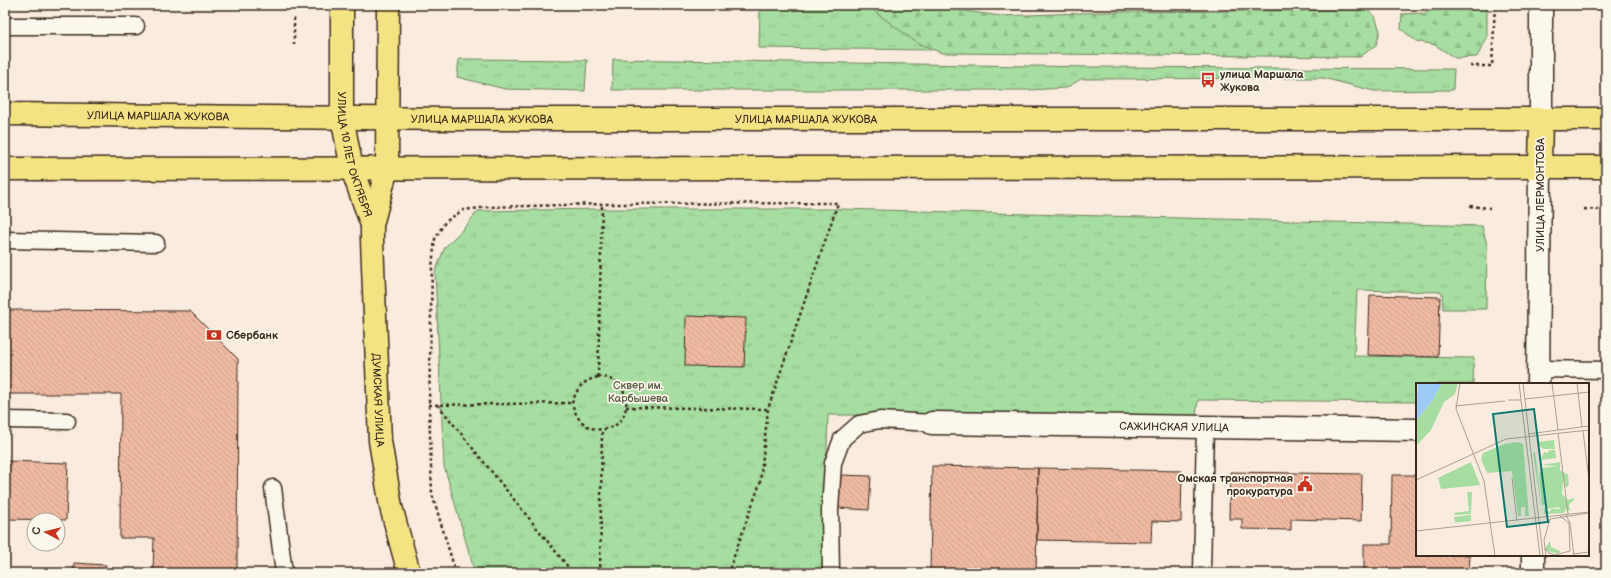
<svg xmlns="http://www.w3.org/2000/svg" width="1611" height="578" font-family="'Balsamiq Sans',sans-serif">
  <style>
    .grass { fill: url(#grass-tufts); stroke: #70845f }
    .forest { fill: url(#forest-firs); stroke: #70845f }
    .wetland { fill: url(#wetland-marsh); stroke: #70845f }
    .building { fill: url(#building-back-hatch); stroke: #3b2a1e }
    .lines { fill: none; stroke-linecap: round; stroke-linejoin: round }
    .service-casing { stroke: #3b2a1e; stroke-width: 19 }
    .minor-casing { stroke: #3b2a1e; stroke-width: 25 }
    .secondary-casing { stroke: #3b2a1e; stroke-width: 25 }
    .primary-casing { stroke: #3b2a1e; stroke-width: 25 }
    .path { stroke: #3b2a1e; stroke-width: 2.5; stroke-dasharray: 3 3; stroke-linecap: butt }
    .service { stroke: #fbf7ec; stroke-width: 16 }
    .minor { stroke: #fbf7ec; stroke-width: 22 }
    .secondary { stroke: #fbf7ec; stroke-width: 22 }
    .primary { stroke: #f4e382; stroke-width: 22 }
    .labels { text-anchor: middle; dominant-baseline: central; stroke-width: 3.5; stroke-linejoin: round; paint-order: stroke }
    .poi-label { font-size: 11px; font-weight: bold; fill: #3b2a1e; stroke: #fbf7ec; text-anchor: start }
    .street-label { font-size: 11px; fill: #3b2a1e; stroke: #fbf7ec }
    .park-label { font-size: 11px; fill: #56573e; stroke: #fbf7ec }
    .inset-road { fill: none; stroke: #ad9e91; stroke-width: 1 }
    .view { fill: #0f766e; fill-opacity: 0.15; stroke: #0f766e; stroke-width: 2 }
    .inset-edge { fill: none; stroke: #3b2a1e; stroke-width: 2 }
  </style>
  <defs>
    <pattern id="grass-tufts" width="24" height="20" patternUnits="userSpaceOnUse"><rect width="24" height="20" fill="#a6dda0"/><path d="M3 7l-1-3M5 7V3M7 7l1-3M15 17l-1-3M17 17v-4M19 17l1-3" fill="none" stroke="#90be89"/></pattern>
    <pattern id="forest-firs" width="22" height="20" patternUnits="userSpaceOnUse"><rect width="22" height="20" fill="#a6dda0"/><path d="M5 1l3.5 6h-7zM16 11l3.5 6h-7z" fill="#90be89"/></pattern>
    <pattern id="wetland-marsh" width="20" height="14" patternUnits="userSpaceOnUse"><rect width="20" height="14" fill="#a6dda0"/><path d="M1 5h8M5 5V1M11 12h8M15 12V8" fill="none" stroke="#90be89"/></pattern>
    <pattern id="building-back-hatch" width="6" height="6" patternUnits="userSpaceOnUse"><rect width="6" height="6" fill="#efb9a2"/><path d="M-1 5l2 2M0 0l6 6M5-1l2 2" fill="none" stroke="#ce9f8b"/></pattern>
  </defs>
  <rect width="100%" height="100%" fill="#f9ebdd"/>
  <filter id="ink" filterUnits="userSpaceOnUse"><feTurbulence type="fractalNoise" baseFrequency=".025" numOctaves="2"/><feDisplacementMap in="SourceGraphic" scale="8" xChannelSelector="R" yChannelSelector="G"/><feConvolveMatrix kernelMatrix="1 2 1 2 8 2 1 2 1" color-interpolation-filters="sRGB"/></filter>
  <g filter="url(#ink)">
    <path class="grass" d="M760,5H892L932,50L759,48Z
      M459,59L587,60L585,91L505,89L457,77Z
      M613,59L1091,67L1454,69L1453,90L1374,91L1323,78L1081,79L1066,88L1028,90H612Z
      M600,209H840L1482,226L1487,245L1486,309H1443L1442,292L1357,290L1354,356L1474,358L1473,384H1417V402L1198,400L1196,417L828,415L823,573H475L444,466L435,272L445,247L464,228L478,211Z"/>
    <path class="forest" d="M866,5H941L943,8L1001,16L1108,12L1367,10L1375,16L1380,31L1376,45L1360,57L942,53L917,43Z
      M1447,5H1487V38L1477,57L1455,58L1435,45L1416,41L1401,29L1402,14L1425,13Z"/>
    <path class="wetland" d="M1177,5H1419V8Z"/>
    <path class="building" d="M1370,295L1440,297L1438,357L1368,355Z
      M5,310L190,311L238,359L237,573H153L154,538H120L121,394H5Z
      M686,316L746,318L744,367L685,366Z
      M5,461L68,463L66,520L5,519Z
      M932,466L1038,468L1036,573H930Z
      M1038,468L1182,471L1181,522L1152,521L1151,542L1037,540Z
      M1230,472L1362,474L1361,521L1291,519V530L1242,529V519H1229Z
      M839,475L871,476L869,510L838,508Z
      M1392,475H1417V555H1470L1469,573H1364V544H1391Z
      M74,563L106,565L105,573H73Z"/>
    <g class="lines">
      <g class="service-casing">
        <path id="service" d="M5,26H136
          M5,240L156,243
          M1538,369L1606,370
          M5,420L67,421
          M273,488L284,573
          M831,573L830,510L833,463L842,439L859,424L880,420L932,423
          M1202,573L1205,427"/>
      </g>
      <g class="minor-casing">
        <g id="minor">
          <path id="s1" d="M932,423L1417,430"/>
        </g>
      </g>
      <g class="secondary-casing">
        <path id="secondary" d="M1541,119V5
          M1538,384L1540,167
          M1533,573V555"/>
      </g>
      <g class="primary-casing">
        <g id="primary">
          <path id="s2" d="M342,5V117L352,169L372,225"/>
          <path id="s3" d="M388,5L387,168L372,225V240L380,441L391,507L409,573"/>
          <path id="s4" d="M5,114L448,119H1606"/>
          <path d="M1540,167L1541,119"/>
          <path d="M5,169L1606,167"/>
        </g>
      </g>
      <path class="path" d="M294,18V48
        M1470,66H1492L1495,5
        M1470,206L1490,208
        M1584,209L1606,210
        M598,377L602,204
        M598,377C601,377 606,377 610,379C625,385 631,404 622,418C614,432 593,433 582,422C577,418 574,410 572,403C578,387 581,382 598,377Z
        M429,405L572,403
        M438,405L573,573
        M626,407L768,409
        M1602,533L1606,534
        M456,573L432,494L429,405L432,267L435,239L445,222L463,210L489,207L602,204L838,203L768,409L760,483L728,573
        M600,573L602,430"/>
      <use href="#service" class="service"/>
      <use href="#minor" class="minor"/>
      <use href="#secondary" class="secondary"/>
      <use href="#primary" class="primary"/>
    </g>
  </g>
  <defs>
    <g id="bus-bare" transform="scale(1.2)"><path d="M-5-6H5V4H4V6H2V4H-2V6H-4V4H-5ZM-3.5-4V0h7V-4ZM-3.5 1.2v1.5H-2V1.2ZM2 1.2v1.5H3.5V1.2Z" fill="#c8321e" stroke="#fbf7ec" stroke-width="2.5" paint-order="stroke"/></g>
    <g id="bank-bare" transform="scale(1.2)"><path d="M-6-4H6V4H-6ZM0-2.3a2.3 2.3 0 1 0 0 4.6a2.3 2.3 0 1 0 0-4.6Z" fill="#c8321e" stroke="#fbf7ec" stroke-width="2.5" paint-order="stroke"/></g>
    <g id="civic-bare" transform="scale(1.2)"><path d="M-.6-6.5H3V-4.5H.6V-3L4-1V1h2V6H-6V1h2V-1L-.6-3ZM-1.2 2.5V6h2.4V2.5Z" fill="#c8321e" stroke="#fbf7ec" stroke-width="2.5" paint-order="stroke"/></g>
  </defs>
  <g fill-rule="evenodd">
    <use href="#bus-bare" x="1208" y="80"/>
    <use href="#bank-bare" x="214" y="335"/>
    <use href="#civic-bare" x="1305" y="484"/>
  </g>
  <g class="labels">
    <g class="poi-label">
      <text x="1220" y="74">улица Маршала<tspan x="1220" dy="13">Жукова</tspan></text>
      <text x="226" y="335">Сбербанк</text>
      <text x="1293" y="478" text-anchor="end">Омская транспортная<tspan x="1293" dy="13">прокуратура</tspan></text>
    </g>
    <g class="street-label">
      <text stroke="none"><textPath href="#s4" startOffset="153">УЛИЦА МАРШАЛА ЖУКОВА</textPath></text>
      <text stroke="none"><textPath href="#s4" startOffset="477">УЛИЦА МАРШАЛА ЖУКОВА</textPath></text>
      <text stroke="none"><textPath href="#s4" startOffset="801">УЛИЦА МАРШАЛА ЖУКОВА</textPath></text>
      <text stroke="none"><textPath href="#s2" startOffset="151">УЛИЦА 10 ЛЕТ ОКТЯБРЯ</textPath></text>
      <text transform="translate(1540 195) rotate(-90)">УЛИЦА ЛЕРМОНТОВА</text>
      <text stroke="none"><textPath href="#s3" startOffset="397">ДУМСКАЯ УЛИЦА</textPath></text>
      <text stroke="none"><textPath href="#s1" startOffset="242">САЖИНСКАЯ УЛИЦА</textPath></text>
    </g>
    <g class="park-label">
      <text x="638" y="385">Сквер им.<tspan x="638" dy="13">Карбышева</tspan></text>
    </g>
  </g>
  <g transform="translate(1416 383)">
    <rect width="173" height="173" fill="#f9ebdd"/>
    <path d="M138,57L139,66H127L123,62V59ZM102,59L107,61L113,133H109V124H105V133H102L96,88L71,90L65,76L67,70L89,61ZM134,67H139L140,75L125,77L128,69L131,70ZM119,69L123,103L126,129L117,70ZM55,79L64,102L25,106L22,95ZM51,109H56L55,131L38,132V130L53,128ZM55,132V138L33,140L39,139L38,134Z" fill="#a6dda0"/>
    <path d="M26,0H42L39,11L28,19L15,47L0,63V38L16,18ZM144,79V87L152,92L153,101L150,105L147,97L146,111L152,117L158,115V117L153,121L154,128L150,126L148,130L128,131V125L132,129L136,126H144L127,91L129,122H126L123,91L127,85L141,83L125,82ZM134,158L135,164L144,168L143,171L128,167Z" fill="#a6dda0"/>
    <path d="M141,89L145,124L130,126L126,91Z" fill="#a6dda0"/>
    <path d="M2,0H26L16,18L0,38Z" fill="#9ccaf7"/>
    <path class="inset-road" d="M44,0L40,26L68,98L79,173M103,0L124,173M107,0L127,173M136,0L142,47M161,0L166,44M109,16L173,9M92,17H105M39,23L89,18M167,48L173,97M142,50L152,131M112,51L173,43M96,95L101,138M0,97L90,56L173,47M150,132L154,140L158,173M0,148L173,129M129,165L133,170L139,172L154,168L153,140L144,133M157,171L173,169M130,173L128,157L134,136L173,130"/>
    <path class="view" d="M118,26L132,139L91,144L77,31Z"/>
    <rect width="173" height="173" class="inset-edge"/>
  </g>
  <rect width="1611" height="578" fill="none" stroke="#fbf7ec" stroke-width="20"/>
  <rect x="10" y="10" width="1591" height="558" fill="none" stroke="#3b2a1e" stroke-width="1.5" filter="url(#ink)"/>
  <g transform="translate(46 532) rotate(277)"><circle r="19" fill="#fbf7ec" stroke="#aea59a"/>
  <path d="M0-3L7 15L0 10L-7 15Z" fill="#c8321e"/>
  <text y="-6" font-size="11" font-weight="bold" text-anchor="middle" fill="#3b2a1e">С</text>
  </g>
</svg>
